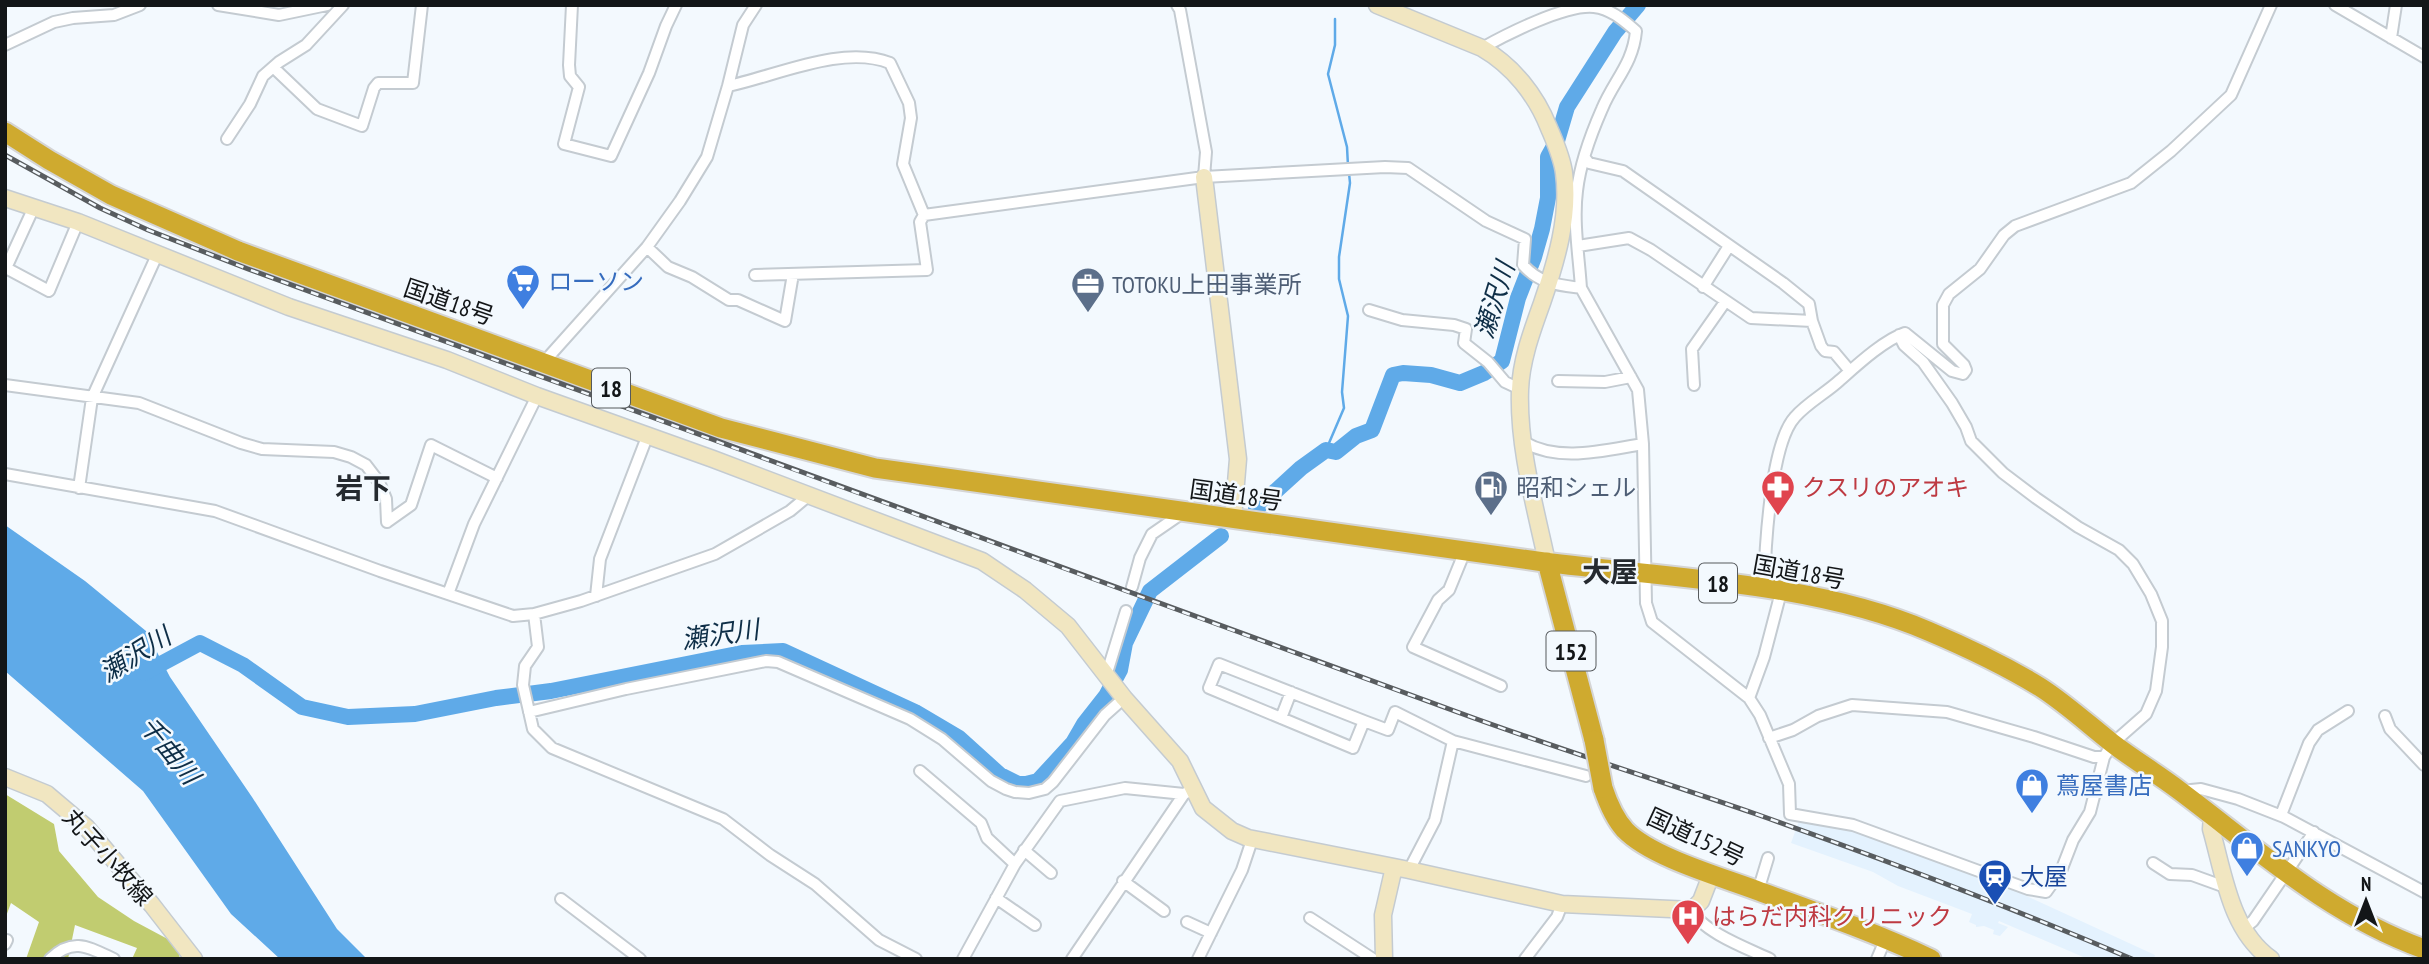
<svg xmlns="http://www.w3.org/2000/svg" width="2429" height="964" font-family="'PT Sans Narrow','Noto Sans JP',sans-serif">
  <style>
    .built { fill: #e4f2fe }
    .forest { fill: #c1cc70 }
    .water { fill: #5faae8 }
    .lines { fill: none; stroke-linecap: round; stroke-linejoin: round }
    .stream { stroke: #5faae8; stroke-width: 2.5 }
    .river { stroke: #5faae8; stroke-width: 16 }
    .street-casing { stroke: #c4cbd1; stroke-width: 14 }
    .secondary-casing { stroke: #c4cbd1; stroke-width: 19 }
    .highway-casing { stroke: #d5d5d5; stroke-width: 23 }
    .street { stroke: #fff; stroke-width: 10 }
    .secondary { stroke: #f1e6c1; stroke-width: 16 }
    .highway { stroke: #cfaa2f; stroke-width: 19 }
    .rail-casing { stroke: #585c5f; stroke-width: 5 }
    .rail { stroke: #f3f9fe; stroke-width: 2.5; stroke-dasharray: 8; stroke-linecap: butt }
    .highway-bridge-casing { stroke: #d5d5d5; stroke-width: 23; stroke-linecap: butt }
    .highway-bridge { stroke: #cfaa2f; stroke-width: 19 }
    .labels { text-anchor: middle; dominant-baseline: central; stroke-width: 5; stroke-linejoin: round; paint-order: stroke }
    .shield { fill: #f3f9fe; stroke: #565a5d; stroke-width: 2 }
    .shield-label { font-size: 23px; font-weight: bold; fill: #131618 }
    .shop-label { font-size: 24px; fill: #366cbe; stroke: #f3f9fe; text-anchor: start }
    .service-label { font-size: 24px; fill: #4e5e75; stroke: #f3f9fe; text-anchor: start }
    .street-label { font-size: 24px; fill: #131618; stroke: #f3f9fe }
    .health-label { font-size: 24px; fill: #be3a42; stroke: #f3f9fe; text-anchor: start }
    .transit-label { font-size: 24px; fill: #164399; stroke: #f3f9fe; text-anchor: start }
    .water-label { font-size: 26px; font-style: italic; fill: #0e2e47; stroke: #f3f9fe }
    .quarter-label { font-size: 28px; font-weight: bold; fill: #252a2f; stroke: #f3f9fe }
  </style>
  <rect width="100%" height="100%" fill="#f3f9fe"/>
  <path class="built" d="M1800,818L1852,826L1996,882L2155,955L2154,959H2088L1999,921L1998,923L2008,927L2000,936L1993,934L1994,930L1984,926L1976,927V925L1969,922L1972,914L1898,886L1873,872L1791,843Z"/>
  <path class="forest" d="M5,794L54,824L59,851L98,897L134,921L177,944L180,959H132L137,948L75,925L68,959H26L39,922L11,903L5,919Z"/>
  <path class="water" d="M5,525L85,581L146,631L170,677L252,797L337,929L367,959H280L231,914L143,791L5,671Z"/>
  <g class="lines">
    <path class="stream" d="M1335,19V45L1328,74L1347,147L1348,166
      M1326,450L1344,408L1342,392L1348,316L1339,279V257L1350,183L1349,173"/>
    <path class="river" d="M1256,509L1301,468L1326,450L1336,452L1356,436L1372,430L1393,375L1403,373L1431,375L1460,383L1484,373L1502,361L1518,298L1534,257L1542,229L1548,198V157L1557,141L1567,107L1615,32L1638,5
      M144,673L200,643L243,665L302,707L348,717L415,714L496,698L551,691L742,653L783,651L915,712L959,738L1000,775L1018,784H1026L1038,781L1073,743L1084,724L1106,696L1120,670L1125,643L1150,591L1221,536"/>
    <g class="street-casing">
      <path id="street" d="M218,5L279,15L327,5
        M572,5L569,65L570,76L579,87L564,144L611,156L649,73L666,26L676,5
        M1177,5L1180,10L1206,152L1204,177
        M2335,5L2424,57
        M2391,38L2396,5
        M5,45L54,22L73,18L114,15L140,5
        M1482,48C1507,34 1566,4 1594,7C1611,9 1623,20 1636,31C1633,64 1614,80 1602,109C1591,134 1580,164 1577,191C1573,222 1579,257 1581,288
        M274,68L317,109L362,126L374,88L378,83H413L422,5
        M728,86C776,76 843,44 890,63L909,103L911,118L903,164L924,215L1204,177L1385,167L1408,168L1486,221L1525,239L1523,265C1540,284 1558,285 1581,288L1638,390L1643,444L1646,603L1652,622L1749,698
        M227,139L250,104L263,76L279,62L306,45L343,5
        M34,207L6,268L49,291L78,222
        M1578,246L1629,238L1651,250L1751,318L1812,321L1809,304L1783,283L1623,171L1589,163L1585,158
        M647,247L668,267L692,277L729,300H738L785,321L793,274
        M755,275L927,270L920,222L924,215
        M1703,287L1729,246
        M1369,310L1402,320L1454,325L1466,329L1464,343L1488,362L1505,382L1520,389
        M1812,321L1821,346L1825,351L1834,352L1850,371
        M544,362L647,247L680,201L707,157L728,86L743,25L756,5
        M1558,381L1605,382L1631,377
        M5,385L139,403L241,443L262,449L334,452L351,457L366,465L379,482L386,499L387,522
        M1694,385L1692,349L1725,302
        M1524,442C1559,463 1605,450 1643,444
        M5,474L215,511L380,571L513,616L534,614L581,601L715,554L790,511L808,496
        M79,488L92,398L157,255
        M387,522L411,505L431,445L497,478
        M1465,551L1449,590L1438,600L1413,647L1501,686
        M1132,587L1140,558L1152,534L1184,512
        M1764,589C1765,551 1770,444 1795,417C1807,403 1826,393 1840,380C1857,365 1884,340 1905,333L1952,371L1963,374L1966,370L1964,365L1943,344V305L1949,294L1980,269L2004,235L2015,226L2131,183L2171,151L2231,95L2271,5
        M1781,592L1764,657L1749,698L1760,715L1789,784L1790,814L1853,825L2028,889L2046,892L2061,871L2073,840L2090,812L2104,757
        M448,594L474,524L537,396
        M596,596L600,559L647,437
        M534,614L538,647L525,666L523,685L533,729L552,748L723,819L770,855L815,884L879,940L916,959
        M1219,664L1364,721L1353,748L1209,688Z
        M1106,676L1126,611
        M529,712L626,689L766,661L778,662L910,719L942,739L991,781L1006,789L1015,792L1029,793L1045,789L1053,782L1105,715L1124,698
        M2385,716L2390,729L2424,765
        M1281,718L1291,692
        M1364,721L1388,730L1395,712L1453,741L1586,776
        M1769,738L1793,730L1818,716L1852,705L1947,712L2034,737L2094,757H2104L2113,743L2146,714L2156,691L2162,647V621L2151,594L2133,564L2119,550L2078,527L2036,498L2003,473L1971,441L1966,427L1952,403L1923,362L1904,345L1899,335
        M920,771L981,823L987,838L1015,864
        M2181,791L2201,789L2238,799L2284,817L2424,892
        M2281,815L2309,743L2318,730L2348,711
        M1024,850L1051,873
        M2153,863L2170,874L2192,875L2228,888
        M1409,870L1435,820L1453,741
        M1123,881L1164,911
        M1758,891L1768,858
        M996,898L1035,925
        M561,899L640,959
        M1692,910C1702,932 1749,949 1770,959
        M1310,918L1373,959
        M1187,922L1211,933
        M2243,929L2253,921L2314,832
        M5,944L7,940
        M50,959C73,937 88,947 114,959
        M963,959L1015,864L1060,801L1125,788L1184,794L1194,789
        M1072,959L1184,794
        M1198,959L1242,870L1252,840
        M1525,959L1557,917L1562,904
        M1877,959L1886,938"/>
    </g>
    <g class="secondary-casing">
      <path id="secondary" d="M1377,5L1482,48C1513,66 1536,95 1549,128C1555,142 1562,157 1564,173C1570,216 1556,262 1542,303C1532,331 1521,360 1520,390C1518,447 1535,506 1547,562
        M1204,177L1238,459L1233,519
        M5,198L78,222L289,307L447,360L537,396L713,459L982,561L1025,590L1068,626L1124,698L1180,761L1203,808L1232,831L1248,838L1409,870L1562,904L1692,910L1701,901L1711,875
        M5,777L47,794L86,827L152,905L194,959
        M2212,816L2211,829C2224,874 2230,930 2271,959
        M1384,959L1383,915L1394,867"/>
    </g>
    <g class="highway-casing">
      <path id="highway" d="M5,132L49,160L111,195L238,251L721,428L875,468C1098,500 1321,532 1544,562C1667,578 1814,582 1928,631C1966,647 2004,665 2040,687C2065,703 2088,724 2112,743C2134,760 2158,774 2180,791C2260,851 2328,914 2424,949
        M1547,562L1594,740
        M1603,788C1608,803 1615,819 1625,830C1652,858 1725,878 1761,892C1819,913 1876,933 1931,959"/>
    </g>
    <use href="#street" class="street"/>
    <use href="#secondary" class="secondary"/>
    <use href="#highway" class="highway"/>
    <g class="rail-casing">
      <path id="rail" d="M5,155L100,208L148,230L248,269C652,418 1056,566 1460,713C1558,749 1658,780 1756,814C1883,859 2008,906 2132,959"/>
    </g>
    <use href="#rail" class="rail"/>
    <g class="highway-bridge-casing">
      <path id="highway-bridge" d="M1594,740L1603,788"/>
    </g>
    <use href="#highway-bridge" class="highway-bridge"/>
  </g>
  <defs>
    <g id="supermarket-pin" transform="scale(1.75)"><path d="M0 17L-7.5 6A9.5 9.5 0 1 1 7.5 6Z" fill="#3f7fe0" stroke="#f3f9fe"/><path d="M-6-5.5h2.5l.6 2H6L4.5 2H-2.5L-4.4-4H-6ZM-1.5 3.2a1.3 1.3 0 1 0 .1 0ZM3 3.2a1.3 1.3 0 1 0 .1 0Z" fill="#fff"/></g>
    <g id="office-pin" transform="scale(1.75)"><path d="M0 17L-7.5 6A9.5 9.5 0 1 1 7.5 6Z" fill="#5c6f8a" stroke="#f3f9fe"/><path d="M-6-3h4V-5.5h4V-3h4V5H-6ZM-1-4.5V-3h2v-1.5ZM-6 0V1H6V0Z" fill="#fff"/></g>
    <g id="fuel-pin" transform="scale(1.75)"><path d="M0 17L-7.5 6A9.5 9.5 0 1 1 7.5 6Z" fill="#5c6f8a" stroke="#f3f9fe"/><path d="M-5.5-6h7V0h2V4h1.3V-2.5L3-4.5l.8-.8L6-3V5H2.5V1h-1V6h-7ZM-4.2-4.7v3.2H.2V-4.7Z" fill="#fff"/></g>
    <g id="pharmacy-pin" transform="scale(1.75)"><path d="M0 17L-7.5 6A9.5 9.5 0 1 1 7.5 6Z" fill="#e0444e" stroke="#f3f9fe"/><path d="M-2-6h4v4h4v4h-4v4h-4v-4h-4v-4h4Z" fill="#fff"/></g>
    <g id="shop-pin" transform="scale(1.75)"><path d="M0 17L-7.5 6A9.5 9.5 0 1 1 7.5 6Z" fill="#3f7fe0" stroke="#f3f9fe"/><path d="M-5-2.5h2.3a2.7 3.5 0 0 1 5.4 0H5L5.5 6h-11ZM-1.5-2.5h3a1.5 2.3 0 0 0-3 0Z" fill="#fff"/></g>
    <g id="station-pin" transform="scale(1.75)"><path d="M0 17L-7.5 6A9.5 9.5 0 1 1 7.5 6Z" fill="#1a4fb4" stroke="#f3f9fe"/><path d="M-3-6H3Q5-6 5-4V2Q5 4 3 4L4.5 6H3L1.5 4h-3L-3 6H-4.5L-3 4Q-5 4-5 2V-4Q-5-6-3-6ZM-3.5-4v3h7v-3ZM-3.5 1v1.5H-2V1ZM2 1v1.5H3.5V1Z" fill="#fff"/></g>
    <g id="hospital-pin" transform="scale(1.75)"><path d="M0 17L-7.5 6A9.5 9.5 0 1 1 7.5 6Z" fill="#e0444e" stroke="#f3f9fe"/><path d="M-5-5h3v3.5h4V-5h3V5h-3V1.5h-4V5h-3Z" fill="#fff"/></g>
  </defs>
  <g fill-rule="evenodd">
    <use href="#supermarket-pin" x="523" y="281"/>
    <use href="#office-pin" x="1088" y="284"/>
    <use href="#fuel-pin" x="1491" y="487"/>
    <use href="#pharmacy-pin" x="1778" y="487"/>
    <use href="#shop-pin" x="2032" y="785"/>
    <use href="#shop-pin" x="2247" y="848"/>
    <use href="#station-pin" x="1995" y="876"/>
    <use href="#hospital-pin" x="1688" y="916"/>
  </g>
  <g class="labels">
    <g class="shield">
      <rect x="592" y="368.5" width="38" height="39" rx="5"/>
      <rect x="1699" y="563.5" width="38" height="39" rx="5"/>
      <rect x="1546.5" y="631.5" width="49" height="39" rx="5"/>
    </g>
    <g class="shield-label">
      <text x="611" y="388">18</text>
      <text x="1718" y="583">18</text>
      <text x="1571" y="651">152</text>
    </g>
    <g class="shop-label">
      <text x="548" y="281">ローソン</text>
      <text x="2056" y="785">蔦屋書店</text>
      <text x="2272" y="848">SANKYO</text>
    </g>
    <g class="service-label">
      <text x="1112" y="284">TOTOKU上田事業所</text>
      <text x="1516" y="487">昭和シェル</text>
    </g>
    <g class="street-label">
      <text transform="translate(449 302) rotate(19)">国道18号</text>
      <text transform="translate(1236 495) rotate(8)">国道18号</text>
      <text transform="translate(1799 572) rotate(10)">国道18号</text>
      <text transform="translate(1696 837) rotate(25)">国道152号</text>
      <text transform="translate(108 857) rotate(48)">丸子小牧線</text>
    </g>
    <g class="health-label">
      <text x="1802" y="487">クスリのアオキ</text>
      <text x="1712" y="916">はらだ内科クリニック</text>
    </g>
    <g class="transit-label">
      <text x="2020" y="876">大屋</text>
    </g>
    <g class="water-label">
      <text transform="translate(1494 300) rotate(-73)">瀬沢川</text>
      <text transform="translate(720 634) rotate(-8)">瀬沢川</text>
      <text transform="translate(135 654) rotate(-32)">瀬沢川</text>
      <text transform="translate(170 750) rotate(51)">千曲川</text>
    </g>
    <g class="quarter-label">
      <text x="363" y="487">岩下</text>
      <text x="1610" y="571">大屋</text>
    </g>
  </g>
  <rect width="2429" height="964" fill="none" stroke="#131618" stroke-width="14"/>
  <g transform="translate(2366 901)" stroke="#f3f9fe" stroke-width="5" paint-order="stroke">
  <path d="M0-5L12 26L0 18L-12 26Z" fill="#131618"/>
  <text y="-10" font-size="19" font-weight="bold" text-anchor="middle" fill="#131618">N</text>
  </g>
</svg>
